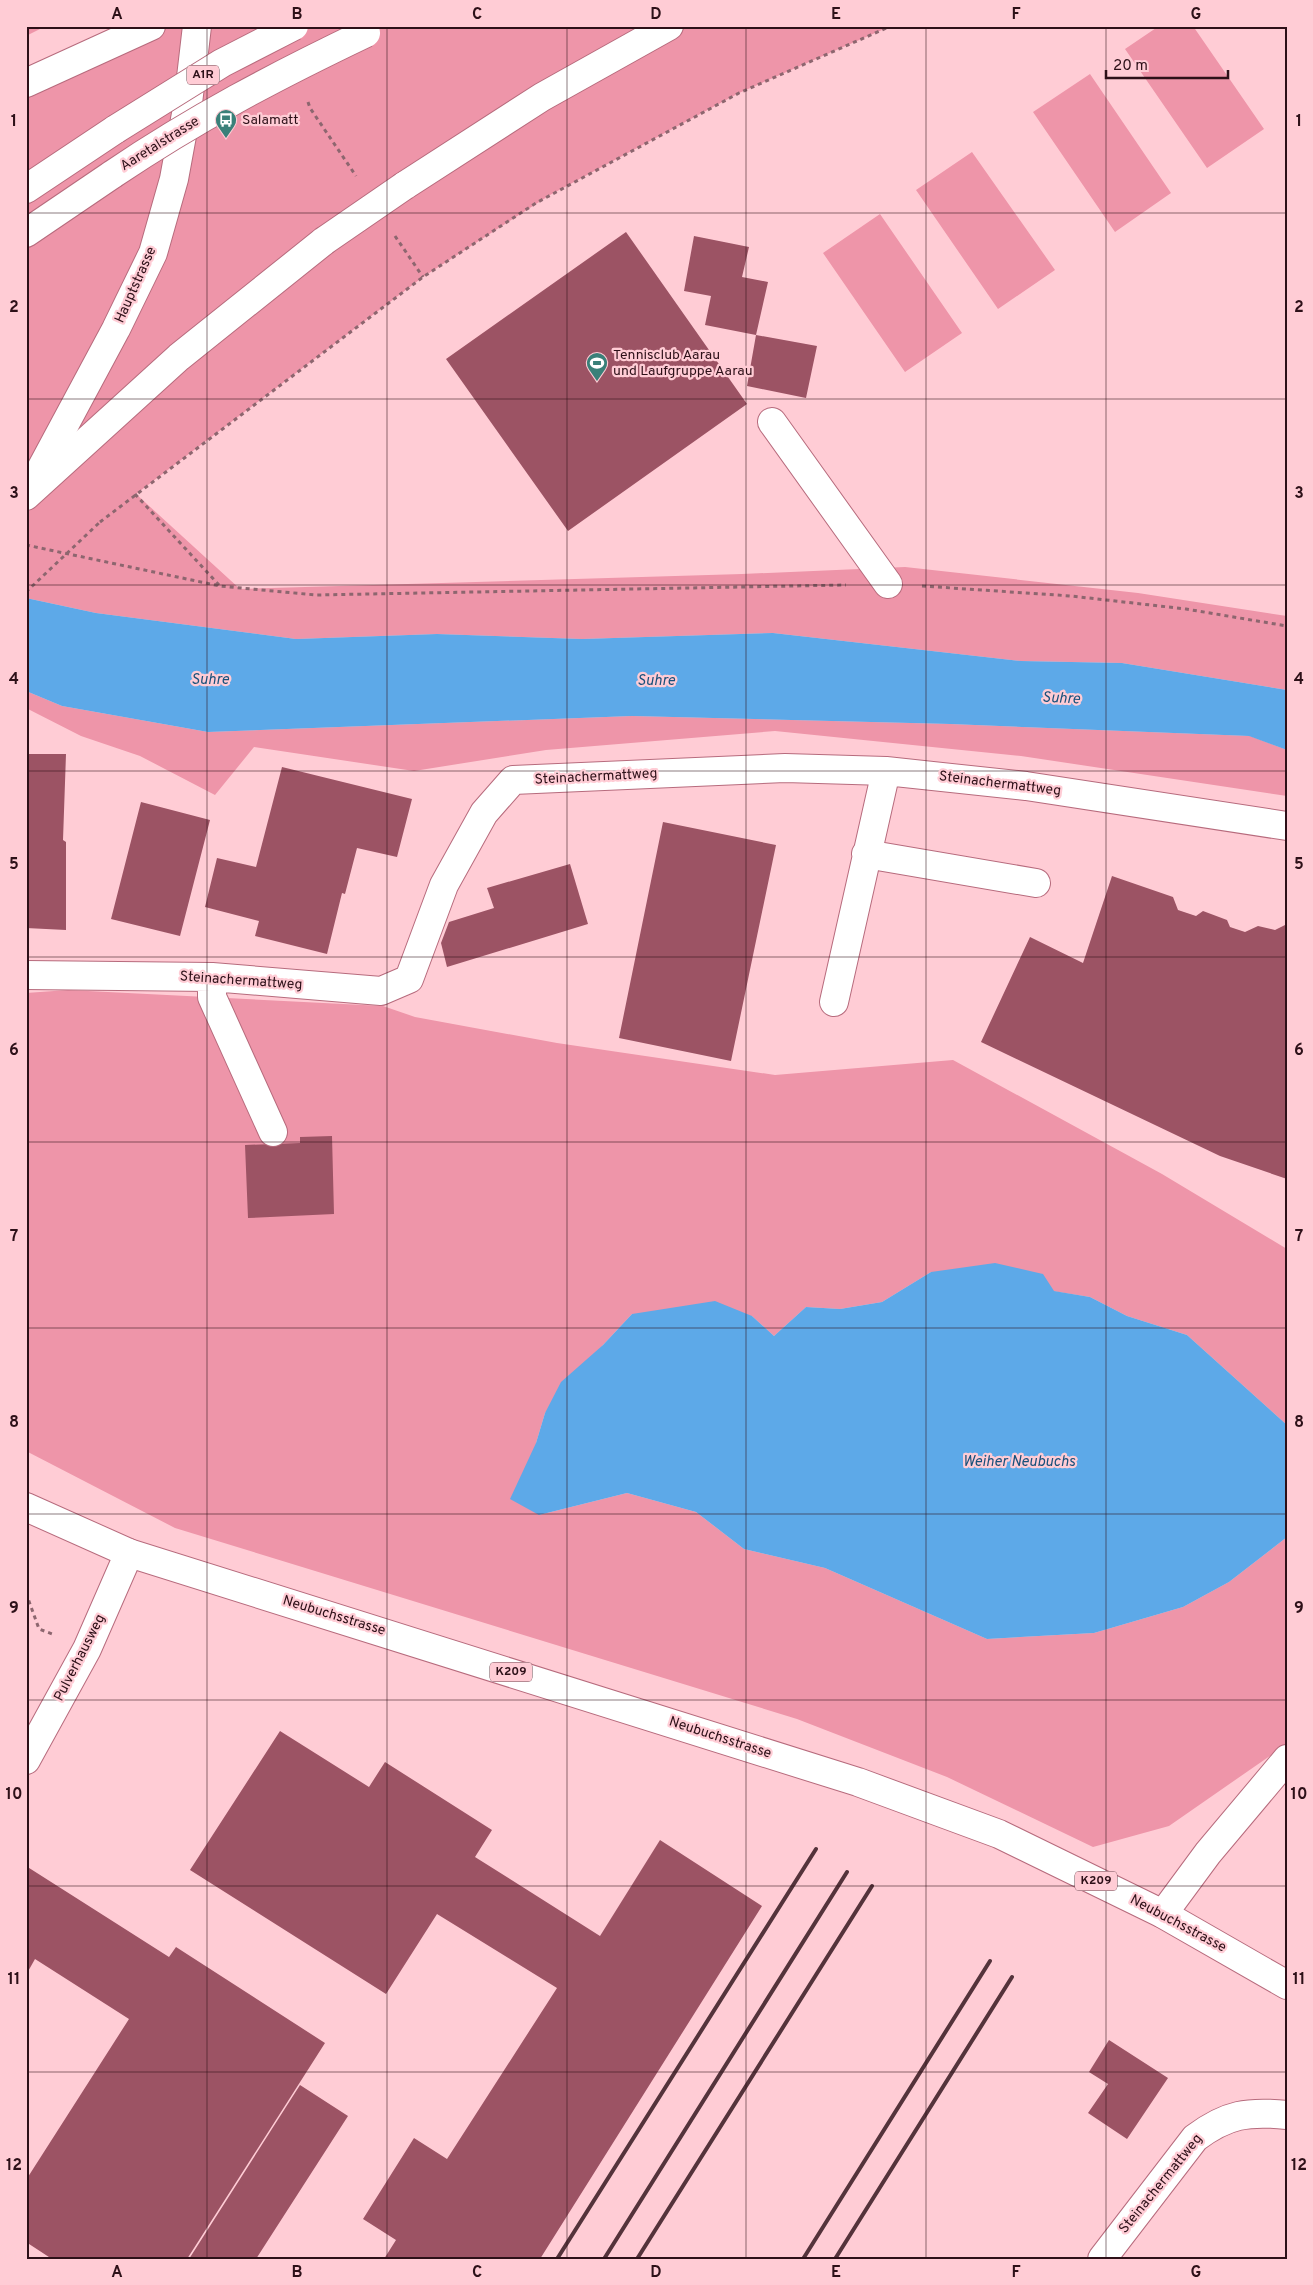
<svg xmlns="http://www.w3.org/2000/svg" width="1313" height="2285" font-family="Overpass,sans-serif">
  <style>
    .green { fill: #ee95a9 }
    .water { fill: #5da9e8 }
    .building { fill: #9c5364 }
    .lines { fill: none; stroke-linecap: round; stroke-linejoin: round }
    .minor-casing { stroke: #b76b7d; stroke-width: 30 }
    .major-casing { stroke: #b76b7d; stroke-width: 30 }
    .highway-casing { stroke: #b76b7d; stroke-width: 30 }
    .path { stroke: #8d666f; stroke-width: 3; stroke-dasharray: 4 4; stroke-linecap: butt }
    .minor { stroke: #fff; stroke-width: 28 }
    .major { stroke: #fff; stroke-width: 28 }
    .highway { stroke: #fff; stroke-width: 28 }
    .rail { stroke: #54333b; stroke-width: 4 }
    .highway-bridge-casing { stroke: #b76b7d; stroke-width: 30; stroke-linecap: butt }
    .path-bridge { stroke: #8d666f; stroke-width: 3; stroke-dasharray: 4 4; stroke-linecap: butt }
    .highway-bridge { stroke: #fff; stroke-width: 28 }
    .grid { fill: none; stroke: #2d1018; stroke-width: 1; stroke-opacity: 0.55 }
    .labels { text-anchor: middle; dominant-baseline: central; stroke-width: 4.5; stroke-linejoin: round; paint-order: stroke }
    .shield { fill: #ffccd5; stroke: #6c4851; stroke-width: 1 }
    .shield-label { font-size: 12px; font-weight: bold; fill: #2d1018 }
    .poi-label { font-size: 14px; fill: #2d1018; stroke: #ffccd5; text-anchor: start }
    .street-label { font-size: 14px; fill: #2d1018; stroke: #ffccd5 }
    .water-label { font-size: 15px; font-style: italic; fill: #19507a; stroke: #ffccd5 }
    .neatline { fill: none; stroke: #2d1018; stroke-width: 2 }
    .grid-label { font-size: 16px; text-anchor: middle; font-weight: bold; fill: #2d1018 }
  </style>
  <rect width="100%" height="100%" fill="#ffccd5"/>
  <path class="green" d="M26,26H46L26,36Z
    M151,26H891L739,93L550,195L423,277L136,494L240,589L742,574L905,567L1138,593L1287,616V690L1122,663L1021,661L773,633L582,639L437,634L296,639L96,613L26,598V83Z
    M1159,26H1193L1264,129L1207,168L1125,49Z
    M1090,74L1171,193L1115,232L1033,112Z
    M972,152L1055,270L998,309L916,190Z
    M880,214L962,333L905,372L823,253Z
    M26,691L62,706L208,732L632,716L950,724L1250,736L1287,750V796L1021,756L775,731L546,750L414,771L254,747L215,795L140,756L81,736L26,708Z
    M68,990L383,1006L415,1017L557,1043L775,1075L953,1060L1162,1174L1287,1249V1425L1187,1335L1127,1316L1090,1297L931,1272L882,1302L840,1309L806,1307L774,1336L752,1316L632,1314L603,1345L545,1413L536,1443L539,1515L627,1493L696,1512L744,1549L825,1568L987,1639L1094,1633L1183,1607L1229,1582L1287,1537V1744L1169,1826L1093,1847L947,1777L797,1719L175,1528L26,1451V993Z"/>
  <path class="water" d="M26,598L96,613L296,639L437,634L582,639L773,633L1021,661L1122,663L1287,690V750L1249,736L950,724L632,716L208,732L62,706L26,691Z
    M995,1263L1043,1274L1054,1291L1090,1297L1127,1316L1187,1335L1287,1425V1537L1229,1582L1183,1607L1094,1633L987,1639L825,1568L744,1549L696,1512L627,1493L539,1515L510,1499L536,1443L545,1413L561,1382L603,1345L632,1314L715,1301L752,1316L774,1336L806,1307L840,1309L882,1302L931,1272Z"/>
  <path class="building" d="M626,232L747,404L568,531L446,359Z
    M694,236L749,247L742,277L768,282L756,335L705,325L711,296L684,291Z
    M756,335L817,346L806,398L747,386Z
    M26,754H66L63,840L66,842V930L26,928Z
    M282,767L412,799L397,857L357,848L345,894L342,893L327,954L255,936L259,921L205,907L217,858L256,867Z
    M141,802L210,820L180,936L111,919Z
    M663,822L776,845L731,1061L619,1038Z
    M570,864L588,924L447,967L441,943L449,922L494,908L487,888Z
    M1112,876L1173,897L1178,910L1196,916L1203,911L1227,920L1230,927L1245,932L1258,926L1275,930L1287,924V1179L1220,1156L981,1042L1030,937L1083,963Z
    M332,1136L334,1214L248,1218L245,1145L300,1143V1137Z
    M280,1731L369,1787L385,1762L492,1830L475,1857L600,1936L660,1840L762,1906L540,2259H384L396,2240L363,2219L414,2138L447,2159L557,1988L437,1914L386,1994L190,1870Z
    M26,1866L169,1957L176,1947L325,2043L187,2259H52L26,2242V2180L129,2019L35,1959L26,1975Z
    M1109,2040L1168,2078L1127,2139L1088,2113L1108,2084L1089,2072Z
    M300,2085L348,2116L256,2259H189Z"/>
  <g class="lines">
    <g class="minor-casing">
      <path id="minor" d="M772,422L888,584
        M866,854L1036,883
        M26,975L212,977L381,991L409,979L444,885L484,813L513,780L785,768L886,771L1026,786L1287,826
        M212,977V997L273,1132
        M834,1002L886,771
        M26,1760L87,1649L129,1553
        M1163,1914L1208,1853L1287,1759
        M1102,2259L1195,2138C1227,2114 1248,2111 1287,2115"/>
    </g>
    <g class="major-casing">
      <path id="major" d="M28,493L116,329L153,253L174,179L188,103L197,26
        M26,1507L129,1553L858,1782L999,1834L1163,1914L1287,1985"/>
    </g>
    <g class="highway-casing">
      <path id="highway" d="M26,83L151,26
        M404,186L542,97L669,26
        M26,189L116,129
        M26,233L113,174
        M26,496L179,357L324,241"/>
    </g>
    <path class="path" d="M308,102L310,108L356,176
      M395,236L423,277
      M135,494L219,585
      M100,522L423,277L536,203L739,93L891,26
      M26,545L220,586L316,595L846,585
      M922,586L1071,596L1186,609L1287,626
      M26,1593L39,1629L55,1635"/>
    <use href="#minor" class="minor"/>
    <use href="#major" class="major"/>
    <use href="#highway" class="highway"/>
    <path class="rail" d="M557,2259L816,1849
      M604,2259L847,1872
      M637,2259L872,1886
      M803,2259L990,1961
      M835,2259L1012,1977"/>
    <g class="highway-bridge-casing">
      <path id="highway-bridge" d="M116,129L222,63L294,26
        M113,174C196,118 276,76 366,33
        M324,241L404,186"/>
    </g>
    <path class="path-bridge" d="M26,592L100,522"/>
    <use href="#highway-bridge" class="highway-bridge"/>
  </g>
  <path class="grid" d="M207,26V2259M387,26V2259M567,26V2259M746,26V2259M926,26V2259M1106,26V2259M26,213H1287M26,399H1287M26,585H1287M26,771H1287M26,957H1287M26,1142H1287M26,1328H1287M26,1514H1287M26,1700H1287M26,1886H1287M26,2072H1287"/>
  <defs>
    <g id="bus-pin" transform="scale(1.125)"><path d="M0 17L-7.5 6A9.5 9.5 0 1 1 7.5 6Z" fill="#3a8079" stroke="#ffccd5"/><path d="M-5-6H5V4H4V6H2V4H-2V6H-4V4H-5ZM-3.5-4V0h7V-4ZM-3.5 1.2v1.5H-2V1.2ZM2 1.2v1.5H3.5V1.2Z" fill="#fff"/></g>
    <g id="stadium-pin" transform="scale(1.125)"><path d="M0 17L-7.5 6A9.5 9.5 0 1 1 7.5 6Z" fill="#3a8079" stroke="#ffccd5"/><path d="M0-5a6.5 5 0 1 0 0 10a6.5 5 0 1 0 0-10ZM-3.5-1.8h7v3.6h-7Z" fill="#fff"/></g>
  </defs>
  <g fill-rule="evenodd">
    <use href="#bus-pin" x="226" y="120"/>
    <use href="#stadium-pin" x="597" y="363"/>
  </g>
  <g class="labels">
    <g class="shield">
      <rect x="187" y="65.5" width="32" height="19" rx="4"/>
      <rect x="490" y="1662.5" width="42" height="19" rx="4"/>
      <rect x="1075" y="1871.5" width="42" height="19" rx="4"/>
    </g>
    <g class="shield-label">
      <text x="203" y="75">A1R</text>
      <text x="511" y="1672">K209</text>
      <text x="1096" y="1881">K209</text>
    </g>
    <g class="poi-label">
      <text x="242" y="120">Salamatt</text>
      <text x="613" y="355">Tennisclub Aarau<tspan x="613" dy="16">und Laufgruppe Aarau</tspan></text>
    </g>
    <g class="street-label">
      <text transform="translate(160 144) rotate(-32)">Aaretalstrasse</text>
      <text transform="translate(136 285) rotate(-66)">Hauptstrasse</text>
      <text transform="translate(596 777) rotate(-3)">Steinachermattweg</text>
      <text transform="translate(1000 784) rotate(7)">Steinachermattweg</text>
      <text transform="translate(241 981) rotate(4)">Steinachermattweg</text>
      <text transform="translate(334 1616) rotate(17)">Neubuchsstrasse</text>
      <text transform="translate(80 1658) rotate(-63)">Pulverhausweg</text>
      <text transform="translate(720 1738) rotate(18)">Neubuchsstrasse</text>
      <text transform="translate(1178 1924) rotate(28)">Neubuchsstrasse</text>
      <text transform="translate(1161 2184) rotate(-51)">Steinachermattweg</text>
    </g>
    <g class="water-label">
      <text x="210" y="680">Suhre</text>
      <text x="656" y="681">Suhre</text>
      <text transform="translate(1061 699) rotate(3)">Suhre</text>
      <text x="1019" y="1462">Weiher Neubuchs</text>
    </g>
  </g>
  <rect width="1313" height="2285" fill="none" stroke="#ffccd5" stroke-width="55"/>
  <path d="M1106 70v8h122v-8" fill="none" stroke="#2d1018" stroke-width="2.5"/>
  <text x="1113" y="70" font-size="15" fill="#2d1018" stroke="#ffccd5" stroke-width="4" paint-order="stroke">20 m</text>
  <rect x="28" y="28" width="1258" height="2230" class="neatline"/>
  <g class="grid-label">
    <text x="117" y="19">A</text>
    <text x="297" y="19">B</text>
    <text x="477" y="19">C</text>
    <text x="656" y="19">D</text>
    <text x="836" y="19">E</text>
    <text x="1016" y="19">F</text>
    <text x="1196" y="19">G</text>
    <text x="14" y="126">1</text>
    <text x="1299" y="126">1</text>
    <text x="14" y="312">2</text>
    <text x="1299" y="312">2</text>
    <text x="14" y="498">3</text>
    <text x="1299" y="498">3</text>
    <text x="14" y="684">4</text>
    <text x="1299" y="684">4</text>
    <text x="14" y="869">5</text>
    <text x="1299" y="869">5</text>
    <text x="14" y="1055">6</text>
    <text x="1299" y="1055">6</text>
    <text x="14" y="1241">7</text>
    <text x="1299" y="1241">7</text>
    <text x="14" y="1427">8</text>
    <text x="1299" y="1427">8</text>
    <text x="14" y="1613">9</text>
    <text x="1299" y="1613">9</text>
    <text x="14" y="1799">10</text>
    <text x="1299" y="1799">10</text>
    <text x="14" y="1984">11</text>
    <text x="1299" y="1984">11</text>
    <text x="14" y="2170">12</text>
    <text x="1299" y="2170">12</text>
    <text x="117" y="2277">A</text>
    <text x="297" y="2277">B</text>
    <text x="477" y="2277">C</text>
    <text x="656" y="2277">D</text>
    <text x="836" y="2277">E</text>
    <text x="1016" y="2277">F</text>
    <text x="1196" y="2277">G</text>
  </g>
</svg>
